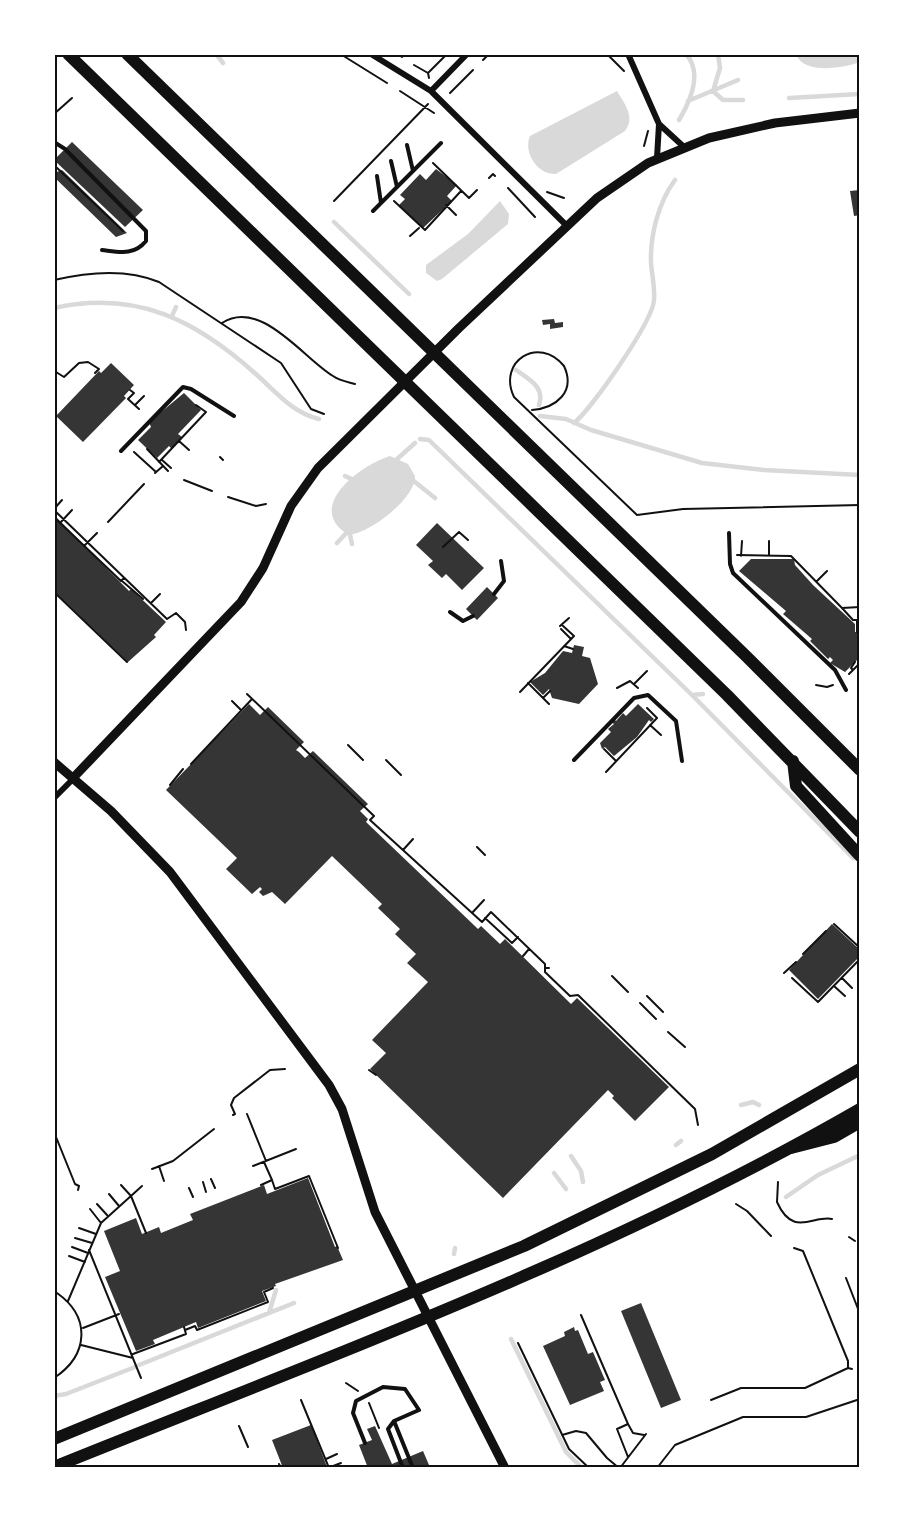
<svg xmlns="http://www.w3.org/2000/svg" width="914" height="1522" font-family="Karla,sans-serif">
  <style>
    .water { fill: #d9d9d9 }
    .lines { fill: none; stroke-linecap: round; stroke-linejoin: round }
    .stream { stroke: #d9d9d9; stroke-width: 4.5 }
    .building { fill: #353535 }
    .path { stroke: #111; stroke-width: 2 }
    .service { stroke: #111; stroke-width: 4 }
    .minor { stroke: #111; stroke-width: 6 }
    .tertiary { stroke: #111; stroke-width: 9 }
    .primary { stroke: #111; stroke-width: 12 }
    .trunk { stroke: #111; stroke-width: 12 }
    .neatline { fill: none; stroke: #111; stroke-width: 2 }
  </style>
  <rect width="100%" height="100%" fill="#fff"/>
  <path class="water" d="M796,54H860V62C844,68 803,75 796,54Z
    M617,91C624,103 636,117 625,131L556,174C537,175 523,152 530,136Z
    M500,201L509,214L508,224L442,279L437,281L426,273V265L468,234Z
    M390,456L408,464L415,476C416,498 370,533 349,535C303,508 360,465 390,456Z"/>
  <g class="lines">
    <path class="stream" d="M216,54L223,63
      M718,54L720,68L713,91L723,100H743
      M789,98L860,94
      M688,101L738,80
      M679,120C691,100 703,73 686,54
      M334,222L409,294
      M54,308C137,290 196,320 257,375C276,392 293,413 319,419
      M172,316L176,307
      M516,370C530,380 545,387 539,405
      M540,416L566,419L591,430L702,463L764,470L860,475
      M574,423C591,410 653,321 654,300C655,288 652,275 651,263C650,236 658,203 675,180
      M420,439L429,440L692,695L853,858
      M396,460L415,443
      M345,476L356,481
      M410,478L435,498
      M349,530L352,544
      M337,543L350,529
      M692,695L703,694
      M741,1105L753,1102L759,1105
      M676,1145L681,1141
      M571,1156L581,1171L583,1182
      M554,1173L566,1189
      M786,1197L818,1175L860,1155
      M454,1254L455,1248
      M269,1313L276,1290
      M511,1339L566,1452L582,1468
      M139,1365L294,1303
      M54,1396L66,1394L135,1367"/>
  </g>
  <path class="building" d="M72,142L143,210L125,227L54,160Z
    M436,169L457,185L447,196L452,201L423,228L399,205L405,199L400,195L420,174L426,180Z
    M62,170L127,233L116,237L54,177V173Z
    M860,190V215L854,216L850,191Z
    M554,319L555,323L563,322V327L550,329V324L543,325L542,320Z
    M111,363L134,385L124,396L126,398L83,442L56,416L99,371L101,373Z
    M184,393L201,410L178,434L182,437L172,449L169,446L157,458L138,440L151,427L149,422Z
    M54,515L129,591L131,589L166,622L154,635L156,637L128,662L54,591Z
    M437,523L484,568L462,590L446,574L442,578L428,565L433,561L416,545Z
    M751,559H794L795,565L813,585L855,624V632H860V657L845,672L830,663L833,660L830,657L828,659L810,641L812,639L783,614L786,611L739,571Z
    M487,587L498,598L477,620L466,609Z
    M574,645L584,647L582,656L590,658L598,684L579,704L552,698L549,689L543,695L530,682L545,673L563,651L572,653Z
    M249,704L260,715L268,707L304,742L296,750L299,752L305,758L313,751L368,804L360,811L368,819L366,822L478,929L481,926L500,944L505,939L571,1004L577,998L669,1087L635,1121L612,1098L614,1096L608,1090L503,1198L370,1069L386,1053L372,1040L428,982L407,963L416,954L395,934L400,929L378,908L382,904L332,856L285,904L272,892L263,896L259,892L262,889L260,887L252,894L226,869L237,858L166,790Z
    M638,704L654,719L651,722L649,720L637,737L614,756L605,747L602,749L600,743L611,732L608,729L614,724L611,722L614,719L616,721L623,713L626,716Z
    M832,924L860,950V956L818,999L789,970Z
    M308,1178L335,1247L337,1246L343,1260L275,1284L276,1286L262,1291L266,1301L198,1328L196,1322L153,1340L155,1344L136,1351L105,1277L120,1271L104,1231L136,1218L142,1234L159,1227L161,1233L193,1220L190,1214L264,1185L267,1194Z
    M641,1303L681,1400L661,1408L621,1311Z
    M574,1327L575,1331L578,1330L588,1354L593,1352L605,1380L600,1382L604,1391L570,1405L543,1346L565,1336L564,1332Z
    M311,1425L327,1467L283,1468L272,1440Z
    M375,1426L392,1464L423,1451L429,1465L422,1468H368L359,1445L372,1440L367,1429Z"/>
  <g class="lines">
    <path class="path" d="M397,54L402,57
      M607,54L624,71
      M342,55L387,83
      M483,60L489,54
      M414,65L428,73L429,78
      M428,73L447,54
      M400,91L434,113
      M450,93L473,70
      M54,114L72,98
      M644,146L648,131
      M433,163L469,198L477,190
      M54,165L123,231
      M489,178L493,174L495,176
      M508,188L535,217
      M547,192L564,198
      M334,201L428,104
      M394,201L425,230L461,191
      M446,205L456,215
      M410,236L419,228
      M54,280C88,272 126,268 159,282L281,363L311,409L324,414
      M222,323C261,298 303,358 333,376C340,381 348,382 355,384
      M56,372L64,377L79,363L88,362L99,369L95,373
      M130,390L134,393L128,399L139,409
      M135,405L144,396
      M532,410C556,408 576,392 564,366C539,335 497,361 514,397L637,515L683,509L860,505
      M179,441L189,450
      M147,449L168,471
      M134,452L156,472
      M220,457L223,460
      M162,460L171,468
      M159,462L206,412L196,405
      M155,473L163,466
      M184,480L212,491
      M228,497L256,506L266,504
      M54,509L62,500
      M54,510L167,619L176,613L185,622L186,630
      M54,517L121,581L124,578
      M108,522L144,484
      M60,523L72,510
      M769,541V555
      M84,546L97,533
      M443,547L459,532L468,540
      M737,555L791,556L842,608L860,607
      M741,556L742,541
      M122,581L143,599
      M817,581L827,571
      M54,592L127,662
      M151,603L160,594
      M842,608L853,620H857
      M859,608L860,617
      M560,626L569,618
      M561,629L571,639
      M857,632V620H860
      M564,646L573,649
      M853,670L851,668L855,662
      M849,674L860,663
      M528,683L549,704
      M635,683L647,671
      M816,685L827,687L833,685
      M617,688L630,681L638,688
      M520,692L574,636L562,625
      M247,694L374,816L370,820L482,922L491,912L545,964V968
      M543,698L550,691
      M232,701L241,710
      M650,725L661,735
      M348,745L363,760
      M604,749L616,761
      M386,760L401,775
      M191,764L252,699
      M606,772L657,718L647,708
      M170,785L183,769
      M477,847L485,855
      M403,850L413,839
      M472,913L484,900
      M485,918L512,943L518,937
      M834,924L860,948
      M803,954L826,931
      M523,956L529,949
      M549,968H545V972L570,996L578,995L695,1109L698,1125
      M784,973L796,962
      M612,976L628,992
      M792,978L818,1002L860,959
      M842,978L852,988
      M834,986L845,996
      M647,996L663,1012
      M640,1003L656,1019
      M668,1032L685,1047
      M369,1070L376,1075
      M247,1114L266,1161
      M233,1115L235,1114L231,1105L234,1098L270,1070L285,1069
      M54,1132L75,1184L79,1186L78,1190
      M264,1162L272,1180
      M159,1166L164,1181
      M253,1166L296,1149
      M152,1169L173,1161L214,1129
      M211,1179L215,1188
      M203,1182L206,1192
      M778,1182L777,1202C793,1238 813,1215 832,1219
      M121,1185L131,1196L146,1233
      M261,1185L272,1180L275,1189L309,1176L338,1248
      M189,1188L193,1197
      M109,1194L119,1206
      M97,1204L107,1215
      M736,1204L747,1211L771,1236
      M90,1209L101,1223
      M79,1228L96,1234
      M849,1237L855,1241
      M75,1238L92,1243
      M72,1247L88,1253
      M794,1248L803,1251L848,1361V1368L852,1369
      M89,1250L141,1378
      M69,1256L85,1262
      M846,1278L860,1314
      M68,1301L101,1223L142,1186
      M581,1315L628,1424L617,1429L628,1457
      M83,1328L119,1314
      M185,1330L195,1326L197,1330L268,1302L264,1292L273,1288
      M518,1343L569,1449L589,1468
      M81,1345L133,1358
      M133,1354L186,1334L184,1327
      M54,1378C89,1355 91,1317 57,1293
      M346,1383L358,1391
      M301,1400L329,1468
      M711,1400L741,1388H805L848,1368
      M369,1403L379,1428
      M628,1424L633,1433L644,1435
      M239,1426L248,1447
      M562,1435L576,1431L586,1433L607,1458L619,1468
      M326,1459L337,1454
      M279,1464L281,1468
      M239,1468L242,1466
      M328,1468L341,1463
      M620,1468L646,1434
      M657,1468L675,1445L743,1417H806L860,1399"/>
    <path class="service" d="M54,142L65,149L146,231V241C134,256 119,252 102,250
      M407,145L413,171
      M391,161L397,187
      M377,176L381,203
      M373,211L441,143
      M121,451L183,387L191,389L234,416
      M729,533L730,564L733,573L835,670L846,690
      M494,594L504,581L501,561
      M450,612L463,621L473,616
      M574,760L634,698L648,695L676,721L682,761
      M859,1253L860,1246
      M394,1421L413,1468
      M365,1443L353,1413L356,1401L383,1387L405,1389L419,1410L394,1421L388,1429L403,1468"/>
    <path class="minor" d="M371,54L431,91L566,225
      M628,54L659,124L684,147
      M431,91L467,54
      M657,158L659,124
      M54,798L74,778"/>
    <path class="tertiary" d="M54,762L111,811L170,872L329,1085L342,1109L375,1212L505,1468
      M74,777L241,602L263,568L291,506L318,468L459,328L597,198L648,163L709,138L775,123L860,113"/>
    <path class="primary" d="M54,1439L524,1246L712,1154L860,1069
      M54,1467C327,1357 605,1256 860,1109"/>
    <path class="trunk" d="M68,54L727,695L860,832
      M127,54L747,657L860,770
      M793,761L796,786L860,856
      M791,1148L834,1137L860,1122"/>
  </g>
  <rect width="914" height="1522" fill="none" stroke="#ffffff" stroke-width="111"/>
  <rect x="56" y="56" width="802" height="1410" class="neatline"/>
</svg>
